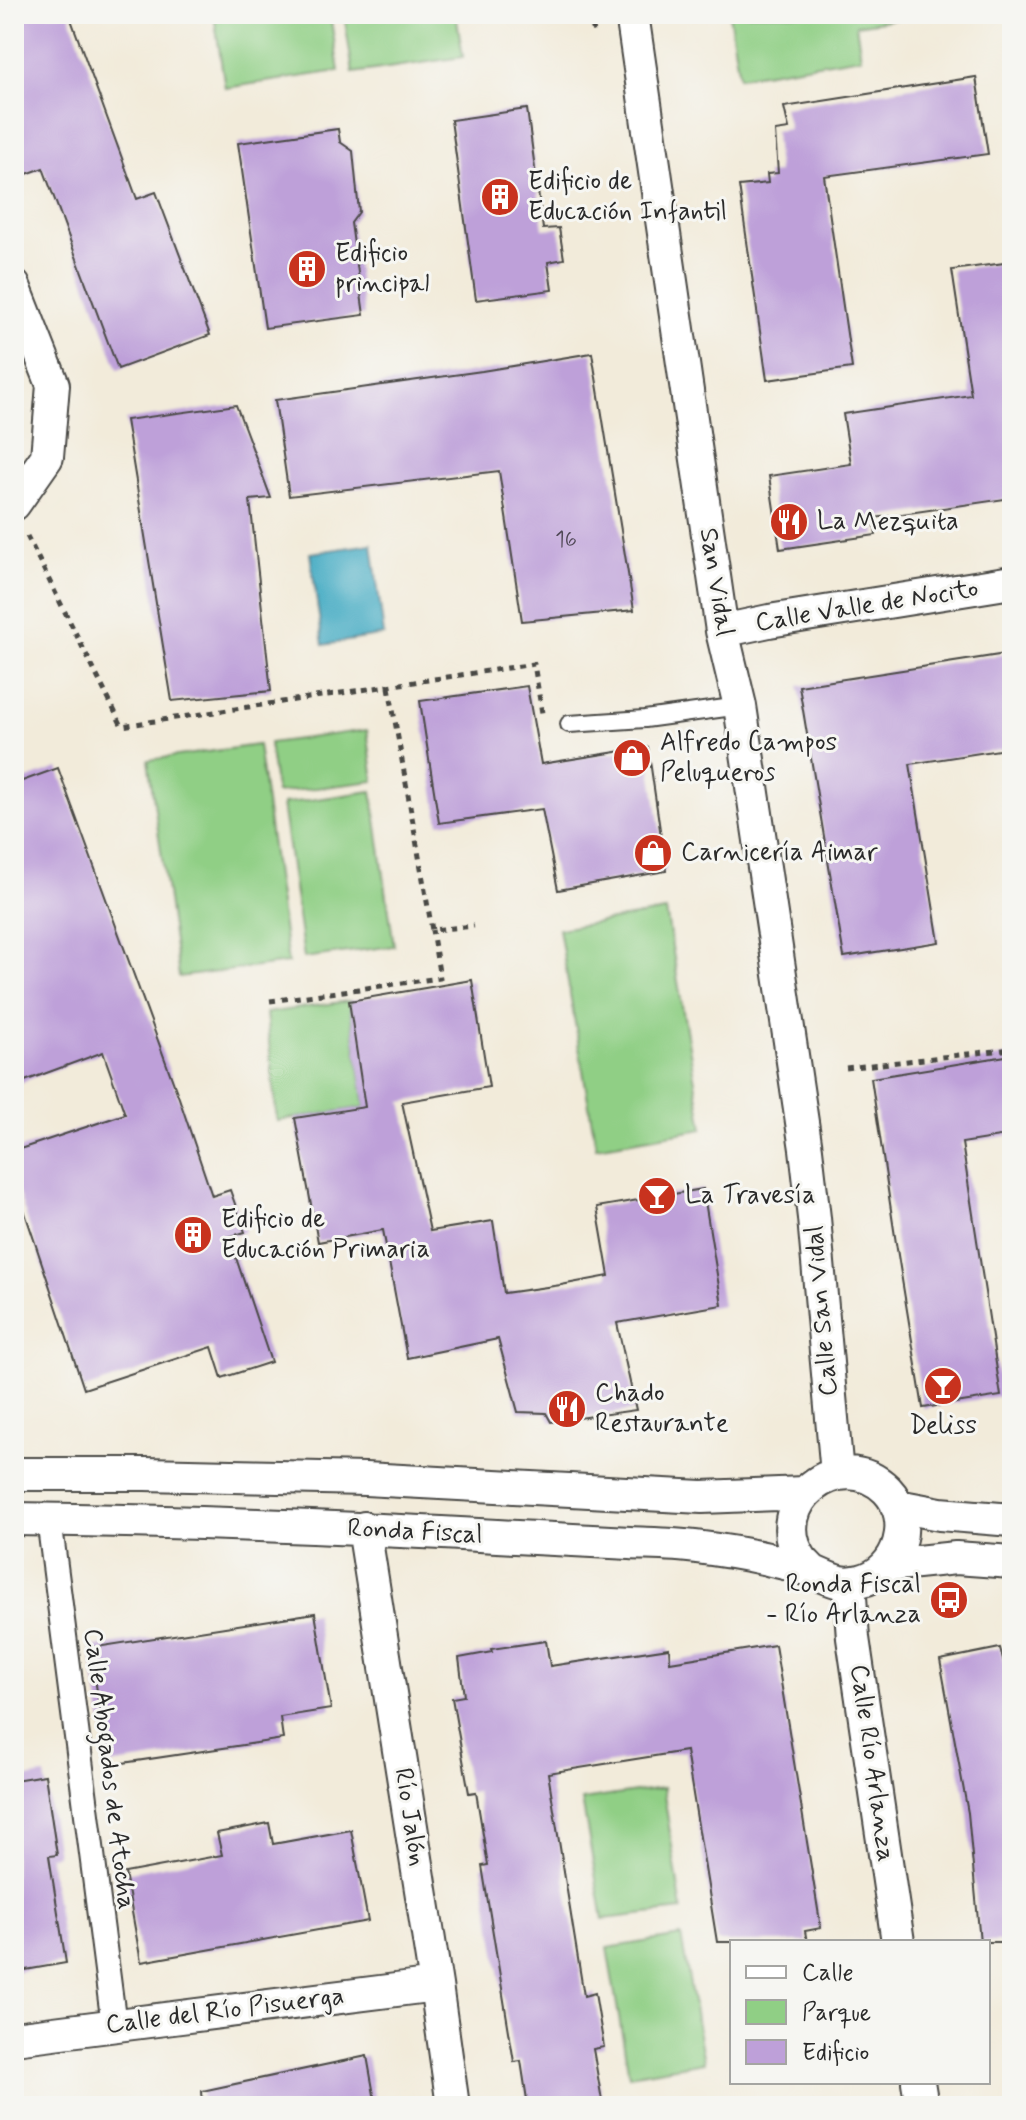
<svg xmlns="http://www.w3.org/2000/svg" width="1026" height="2120" font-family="Mynerve,sans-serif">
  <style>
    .green { fill: #90cf85; stroke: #5e7d58; stroke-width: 2 }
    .water { fill: #43aac3; stroke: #376a77; stroke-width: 2 }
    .building { fill: #bea0d9 }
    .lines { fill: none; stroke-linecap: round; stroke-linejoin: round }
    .service-casing { stroke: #494845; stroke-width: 20 }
    .pedestrian-casing { stroke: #494845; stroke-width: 28 }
    .minor-casing { stroke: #494845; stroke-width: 36 }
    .path { stroke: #494845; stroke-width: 5; stroke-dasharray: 6 6; stroke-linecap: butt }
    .service { stroke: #fff; stroke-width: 16 }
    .pedestrian { stroke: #fff; stroke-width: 24 }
    .minor { stroke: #fff; stroke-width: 32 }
    .labels { text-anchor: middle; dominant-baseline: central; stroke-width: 6; stroke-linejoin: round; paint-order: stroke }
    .number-label { font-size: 22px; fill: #504856 }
    .poi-label { font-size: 26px; fill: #2b2b2b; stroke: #f6f6f2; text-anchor: start }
    .street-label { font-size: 26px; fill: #2b2b2b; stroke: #f6f6f2 }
  </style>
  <rect width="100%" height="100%" fill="#f6f6f2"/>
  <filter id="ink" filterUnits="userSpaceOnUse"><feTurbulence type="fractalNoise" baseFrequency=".0125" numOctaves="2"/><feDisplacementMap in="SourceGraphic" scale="16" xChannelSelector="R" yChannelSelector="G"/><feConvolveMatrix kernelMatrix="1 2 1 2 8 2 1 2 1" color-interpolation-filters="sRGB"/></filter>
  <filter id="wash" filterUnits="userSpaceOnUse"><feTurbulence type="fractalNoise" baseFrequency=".006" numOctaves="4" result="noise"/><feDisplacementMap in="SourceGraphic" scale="32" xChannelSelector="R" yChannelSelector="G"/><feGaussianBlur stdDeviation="1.8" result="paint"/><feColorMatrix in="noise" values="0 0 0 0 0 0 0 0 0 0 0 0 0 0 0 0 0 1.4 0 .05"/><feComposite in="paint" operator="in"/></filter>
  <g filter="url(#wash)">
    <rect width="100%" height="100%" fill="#f2ebda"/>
    <path class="green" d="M214,14H330L339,71L225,88Z
      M344,14H456L463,57L353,73Z
      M729,14H926L856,25L861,57L739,77Z
      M367,730L374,781L276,793L269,743Z
      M258,745L288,963L179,977L148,760Z
      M372,791L394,946L304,958L282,804Z
      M666,911L703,1129L596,1147L559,929Z
      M349,1001L365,1107L277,1121L266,1013Z
      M663,1788L682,1910L603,1919L582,1800Z
      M681,1936L704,2062L629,2075L607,1948Z"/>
    <path class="water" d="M372,544L384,635L323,645L310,553Z"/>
    <g id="blocks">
      <path class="building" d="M14,14H69L137,199L156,192L210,335L118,369L43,168L24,175L14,148Z
        M976,77L988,154L824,176L852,368L767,380L739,186L768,183L767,174L778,173L775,131L789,129L784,107Z
        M527,109L543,229L559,228L564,259L548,262L552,290L476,300L451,120Z
        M338,129L340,142L353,151L359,212L351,223L364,315L265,328L238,143Z
        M1012,262V498L874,518L876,535L780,549L769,476L851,464L843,414L971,395L952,270Z
        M592,353L634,610L522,621L499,471L289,496L275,400L482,371Z
        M236,405L271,498L250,500L271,691L172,701L126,420Z
        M1012,653V748L910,764L939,942L844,957L799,686Z
        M527,686L541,764L648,747L666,871L558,890L542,809L439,823L420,701Z
        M58,768L179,1098L212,1196L230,1190L245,1232L229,1237L271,1362L222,1378L212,1347L84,1389L14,1180V1151L125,1114L103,1052L14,1085V784Z
        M472,980L489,1087L402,1102L430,1231L493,1221L504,1293L561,1285L609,1276L597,1207L703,1189L722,1305L617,1323L636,1410L551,1422L546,1413L518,1412L498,1339L407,1358L383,1230L318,1242L295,1118L365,1107L349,1001Z
        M1012,1055V1135L962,1143L1001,1396L923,1408L896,1243L871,1078Z
        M315,1613L331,1709L280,1717L283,1739L109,1765L90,1648Z
        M546,1641L550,1666L669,1648L670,1662L775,1645L821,1928L805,1931L807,1942H717L686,1751L548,1773L584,1996L595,1993L604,2047L593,2049L603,2106H528L521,2061L514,2062L482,1866L488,1865L476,1792L469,1793L452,1698L464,1696L459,1658L492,1652L491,1649Z
        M1000,1648L1008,1677H1012V1942H980L968,1813L940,1660Z
        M45,1775L57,1855L49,1856L66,1963L14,1972V1780Z
        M269,1823L273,1844L351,1830L368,1921L141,1962L125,1873L222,1855L217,1833Z
        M367,2056L376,2106H203L202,2091Z"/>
    </g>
  </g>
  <g filter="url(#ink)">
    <use href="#blocks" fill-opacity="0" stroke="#494845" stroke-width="2"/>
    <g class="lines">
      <g class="service-casing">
        <path id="service" d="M569,724L645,719L740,706"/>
      </g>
      <g class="pedestrian-casing">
        <path id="pedestrian" d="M49,1519L114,2025"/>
      </g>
      <g class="minor-casing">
        <path id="minor" d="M632,14L722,631L740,706L806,1149L814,1218L837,1474
          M14,286L53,385L47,457L14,504
          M722,631L769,621L1012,582
          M14,1474H145L365,1479L702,1497L804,1493
          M897,1506L940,1514L1012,1520
          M14,1519C175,1521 336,1527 497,1536C541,1538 586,1541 630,1543C652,1544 674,1544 696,1547C720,1550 745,1554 768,1559C783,1563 800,1566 814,1572C831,1579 841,1586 860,1581C900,1572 915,1519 887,1490C840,1443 764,1504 801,1559C804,1563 809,1567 813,1572
          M364,1528L436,1985L453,2106
          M888,1565L956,1558L1012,1562
          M849,1583L853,1638L898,1942
          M14,2038L436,1985
          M918,2082L922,2106"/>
      </g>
      <path class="path" d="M589,14L594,32
        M27,536L122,726L534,664L542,713
        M389,687L432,930L474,926
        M270,1001L440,978L432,930
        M846,1068L1012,1049"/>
      <use href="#service" class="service"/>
      <use href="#pedestrian" class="pedestrian"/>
      <use href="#minor" class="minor"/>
    </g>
  </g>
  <defs>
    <g id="building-disc" transform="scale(2)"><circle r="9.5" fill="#c8321e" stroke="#f6f6f2"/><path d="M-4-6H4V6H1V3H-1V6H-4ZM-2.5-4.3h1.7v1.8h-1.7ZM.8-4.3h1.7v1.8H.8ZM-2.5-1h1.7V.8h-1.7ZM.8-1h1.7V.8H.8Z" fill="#fff"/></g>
    <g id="restaurant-disc" transform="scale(2)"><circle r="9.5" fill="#c8321e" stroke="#f6f6f2"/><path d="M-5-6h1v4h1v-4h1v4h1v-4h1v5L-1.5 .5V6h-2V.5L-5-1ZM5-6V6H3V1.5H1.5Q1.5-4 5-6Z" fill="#fff"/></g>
    <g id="shop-disc" transform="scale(2)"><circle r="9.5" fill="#c8321e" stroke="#f6f6f2"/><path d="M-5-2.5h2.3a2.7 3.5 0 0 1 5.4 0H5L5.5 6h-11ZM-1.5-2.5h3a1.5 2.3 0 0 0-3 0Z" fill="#fff"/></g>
    <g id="bar-disc" transform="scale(2)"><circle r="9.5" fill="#c8321e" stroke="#f6f6f2"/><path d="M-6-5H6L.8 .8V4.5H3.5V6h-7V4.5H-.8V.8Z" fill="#fff"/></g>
    <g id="bus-disc" transform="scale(2)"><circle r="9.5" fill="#c8321e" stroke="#f6f6f2"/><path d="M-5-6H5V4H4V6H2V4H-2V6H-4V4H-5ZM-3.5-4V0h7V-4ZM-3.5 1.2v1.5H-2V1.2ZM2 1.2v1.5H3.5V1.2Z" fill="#fff"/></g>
  </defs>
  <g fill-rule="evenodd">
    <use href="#building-disc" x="500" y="197"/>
    <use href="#building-disc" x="307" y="269"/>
    <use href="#restaurant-disc" x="789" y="522"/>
    <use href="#shop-disc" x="632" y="758"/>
    <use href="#shop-disc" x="653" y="853"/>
    <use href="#bar-disc" x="657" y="1196"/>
    <use href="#building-disc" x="193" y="1235"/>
    <use href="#bar-disc" x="943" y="1386"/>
    <use href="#restaurant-disc" x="567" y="1409"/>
    <use href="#bus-disc" x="949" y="1600"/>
  </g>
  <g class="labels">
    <g class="number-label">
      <text x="566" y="540">16</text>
    </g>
    <g class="poi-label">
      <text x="528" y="182">Edificio de<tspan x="528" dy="30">Educación Infantil</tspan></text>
      <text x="335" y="254">Edificio<tspan x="335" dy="30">principal</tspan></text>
      <text x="817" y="522">La Mezquita</text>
      <text x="660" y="743">Alfredo Campos<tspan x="660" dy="30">Peluqueros</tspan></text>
      <text x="681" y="853">Carnicería Aimar</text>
      <text x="685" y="1196">La Travesía</text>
      <text x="221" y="1220">Edificio de<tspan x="221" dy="30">Educación Primaria</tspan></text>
      <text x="595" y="1394">Chado<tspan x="595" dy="30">Restaurante</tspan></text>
      <text x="943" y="1426" text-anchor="middle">Deliss</text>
      <text x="921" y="1585" text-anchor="end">Ronda Fiscal<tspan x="921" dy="30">- Río Arlanza</tspan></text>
    </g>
    <g class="street-label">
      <text transform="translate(716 582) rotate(81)">San Vidal</text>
      <text transform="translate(867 606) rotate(-9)">Calle Valle de Nocito</text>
      <text transform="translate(822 1311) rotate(-95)">Calle San Vidal</text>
      <text transform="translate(415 1532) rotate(3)">Ronda Fiscal</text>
      <text transform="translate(872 1763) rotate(82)">Calle Río Arlanza</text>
      <text transform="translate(109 1769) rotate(83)">Calle Abogados de Atocha</text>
      <text transform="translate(410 1817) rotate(81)">Río Jalón</text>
      <text transform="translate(225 2011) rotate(-7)">Calle del Río Pisuerga</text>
    </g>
  </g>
  <rect width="1026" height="2120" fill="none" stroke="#f6f6f2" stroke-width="48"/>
  <rect x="730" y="1940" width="260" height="144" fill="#f6f6f2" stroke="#a5a5a2" stroke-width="2"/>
  <rect x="746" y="1966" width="40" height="12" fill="#ffffff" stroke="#a5a5a2" stroke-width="2"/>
  <text x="802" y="1980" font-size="24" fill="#2b2b2b">Calle</text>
  <rect x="746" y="2000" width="40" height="24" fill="#90cf85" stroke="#a5a5a2" stroke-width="2"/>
  <text x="802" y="2020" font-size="24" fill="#2b2b2b">Parque</text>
  <rect x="746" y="2040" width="40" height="24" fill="#bea0d9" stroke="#a5a5a2" stroke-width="2"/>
  <text x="802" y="2060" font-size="24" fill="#2b2b2b">Edificio</text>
</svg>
